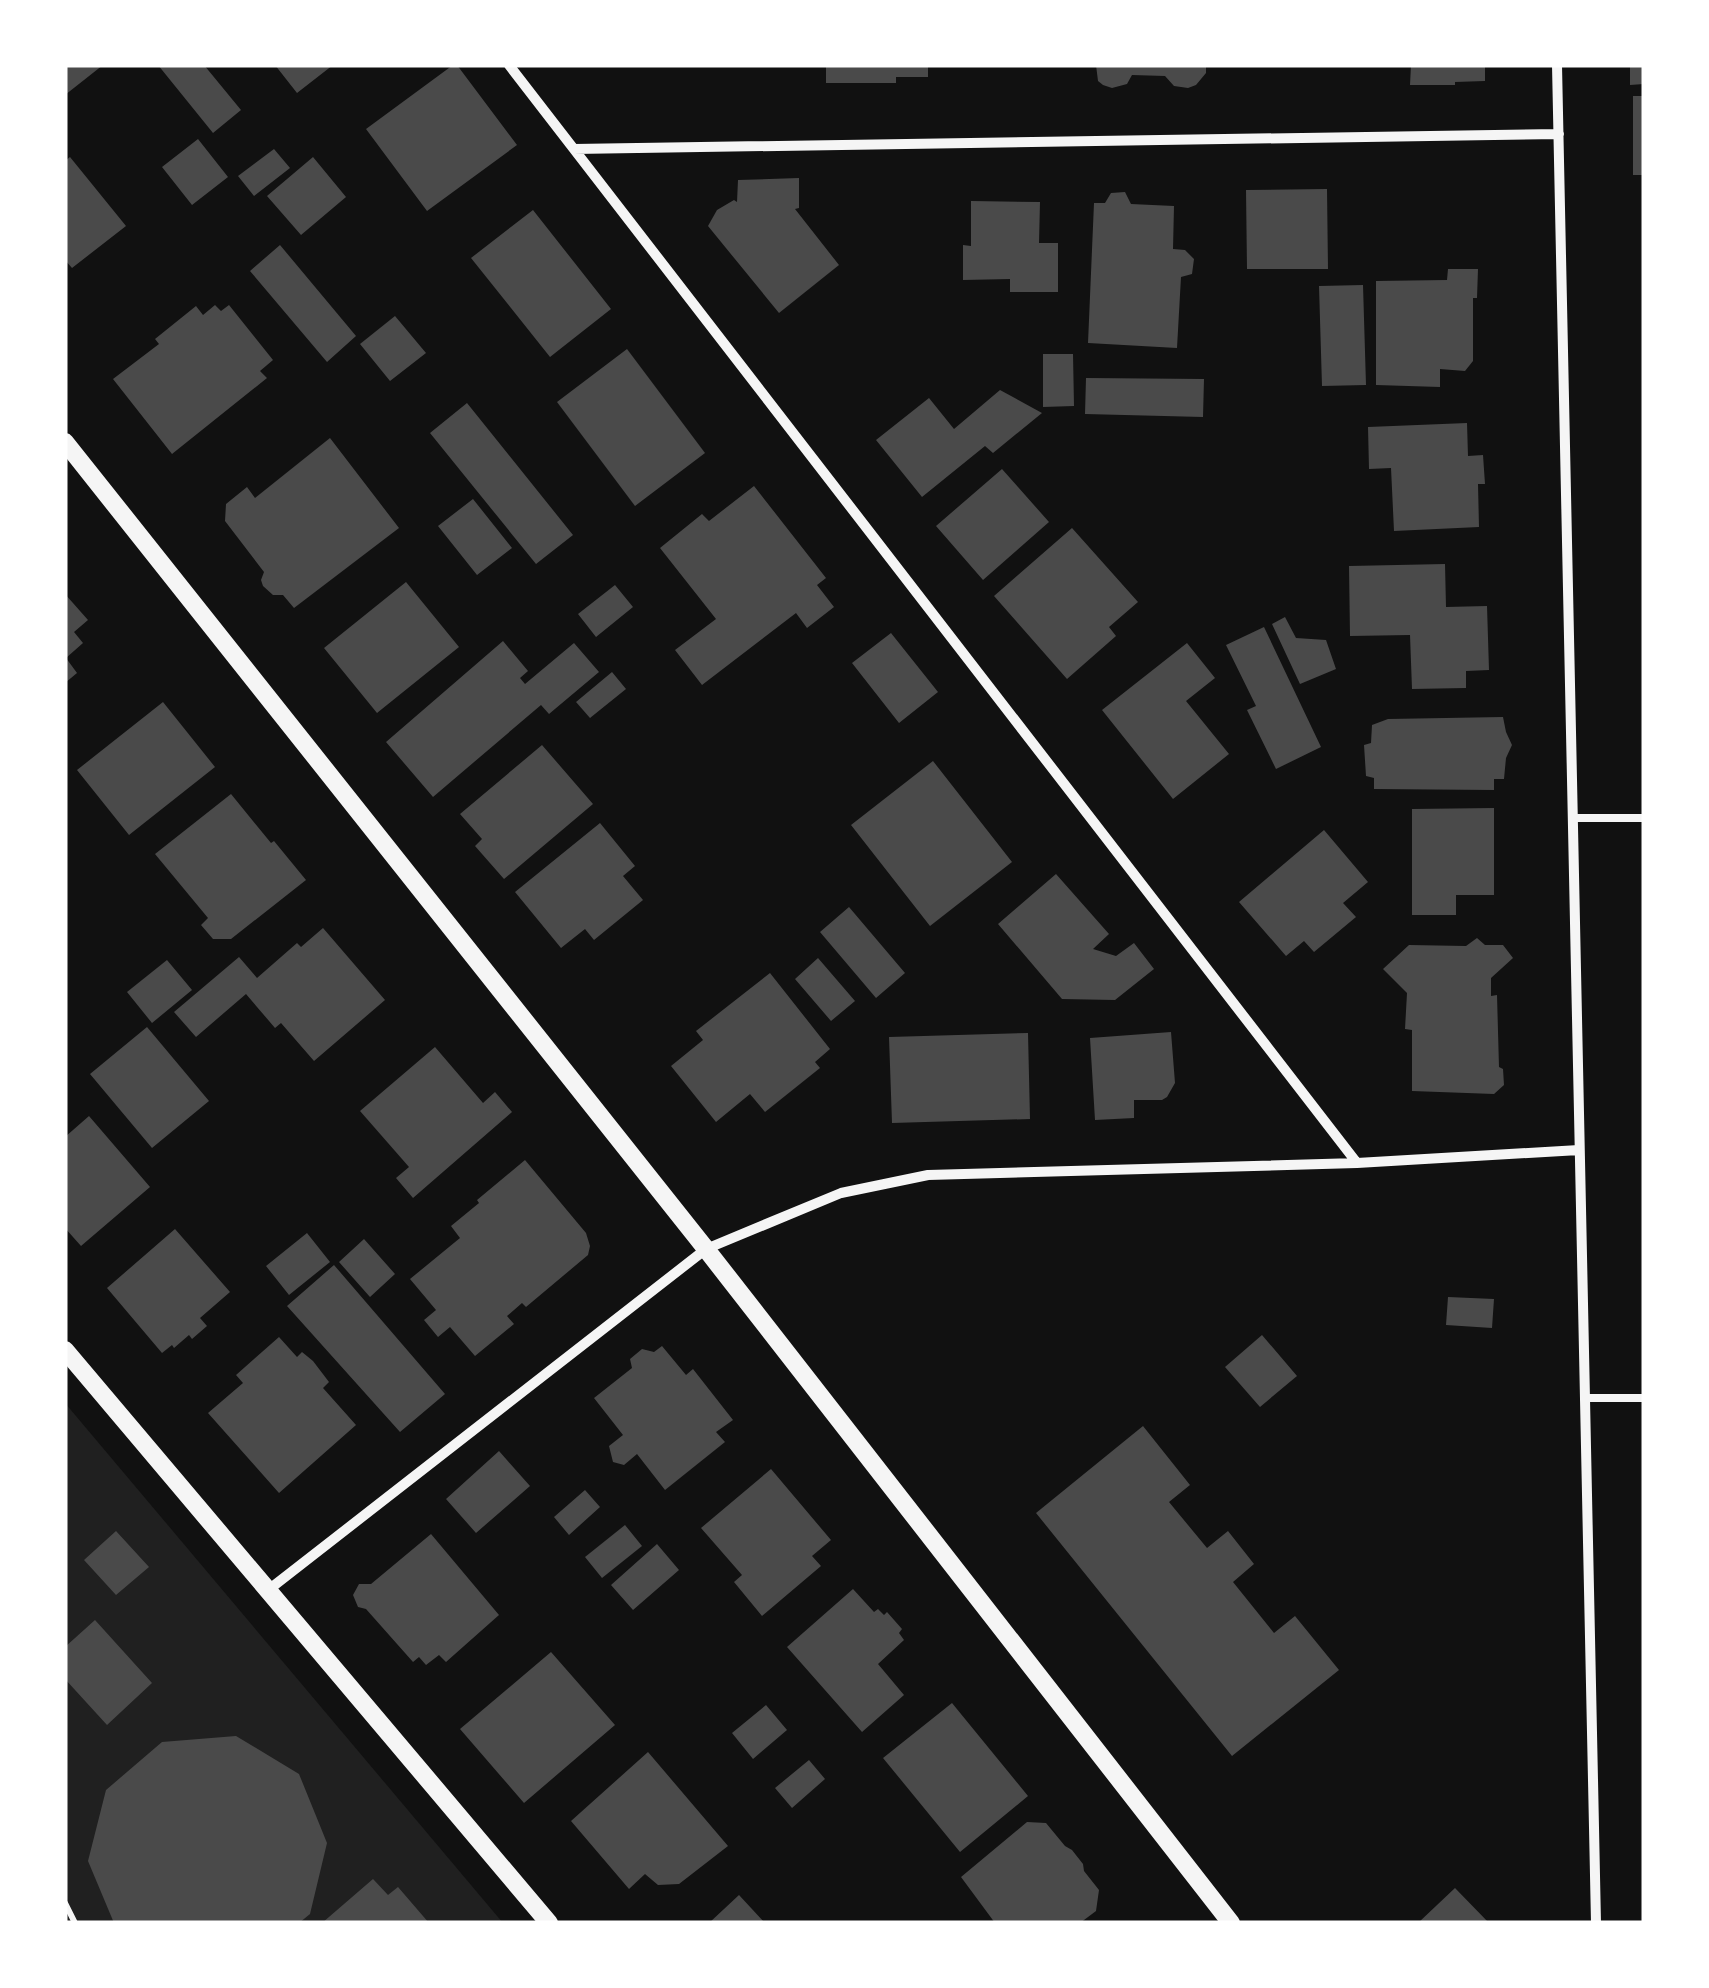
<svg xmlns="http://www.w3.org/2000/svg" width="1709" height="1988" font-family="Helvetica,sans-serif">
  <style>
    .green { fill: #202020 }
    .building { fill: #4a4a4a }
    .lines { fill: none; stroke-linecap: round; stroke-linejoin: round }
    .path { stroke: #f5f5f5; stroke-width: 6 }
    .service { stroke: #f5f5f5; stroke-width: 8 }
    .minor { stroke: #f5f5f5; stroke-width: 10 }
    .tertiary { stroke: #f5f5f5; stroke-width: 18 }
  </style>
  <rect width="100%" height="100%" fill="#111"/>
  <path class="green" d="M65,1403L503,1923H65Z"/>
  <path class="building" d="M65,65H103L65,95Z
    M158,65H204L241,110L213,133Z
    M275,65H333L297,93Z
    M453,65H457L517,145L427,211L366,129Z
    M826,65H928V77H896V83H826Z
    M1096,65H1206V73L1196,85L1188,88L1174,86L1165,76L1132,75L1127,84L1112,88L1103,85L1098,81Z
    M1411,65H1485V81L1455,82V85H1410Z
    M1630,65H1644V84L1630,85Z
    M1633,96H1644V175H1633Z
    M198,139L228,177L192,205L162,167Z
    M274,149L290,168L254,196L238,176Z
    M70,157L126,226L72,268L65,260V161Z
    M313,157L346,197L301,235L267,196Z
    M799,178V208L795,209L839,265L779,313L708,226L717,210L734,200L737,202L738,180Z
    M1327,189L1328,269H1247L1246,190Z
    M1125,192L1131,204L1174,206L1173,249L1185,250L1194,259L1192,274L1181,277L1177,348L1088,343L1094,203H1105L1111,193Z
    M971,201L1040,202L1039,243H1058V292H1010V279L963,280V245L971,246Z
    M533,210L611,309L550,357L471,258Z
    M280,245L356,336L327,362L250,271Z
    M1448,269H1478L1477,298H1473V361L1465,371L1440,369V387L1376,385V281L1447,280Z
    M1363,285L1366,385L1322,386L1319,286Z
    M215,305L221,311L229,305L273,360L260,371L267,378L172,454L113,379L159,344L155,339L196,306L203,315Z
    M395,316L426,353L390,381L360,344Z
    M627,349L705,453L635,506L557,402Z
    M1043,354H1073L1074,406L1043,407Z
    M1086,378L1204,379L1203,417L1085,414Z
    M1000,390L1042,413L993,453L985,446L922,497L876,440L929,398L954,429Z
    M467,403L573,535L536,564L430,433Z
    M1467,423L1468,456L1483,455L1485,484H1478L1479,527L1394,531L1391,468L1369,469L1368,427Z
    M330,438L399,528L294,608L283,595H273L263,586L261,580L264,572L225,521L226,504L247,487L255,498Z
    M1002,469L1049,522L983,580L936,526Z
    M754,486L826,578L817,585L834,607L807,628L796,613L702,685L675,650L716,619L660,548L702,514L709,521Z
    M473,499L512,548L477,575L438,526Z
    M1072,528L1138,602L1109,627L1116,636L1067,679L994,596Z
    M1445,564L1446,607L1487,606L1489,670L1466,671V688L1412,689L1410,635L1350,636L1349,566Z
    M406,582L459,647L377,713L324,648Z
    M615,585L633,607L596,637L578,614Z
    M65,594L88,620L74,632L83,643L66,658L77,673L65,683Z
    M1285,617L1296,638L1326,640L1336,669L1300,684L1272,624Z
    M1264,627L1321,747L1276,769L1247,710L1256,706L1226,645Z
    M891,633L938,692L899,723L852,663Z
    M503,641L528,671L520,678L525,684L574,643L599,672L549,714L541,705L433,797L386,742Z
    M1187,643L1215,678L1186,701L1229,754L1173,799L1102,710Z
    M612,672L626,689L590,718L576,702Z
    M163,702L215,767L129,835L77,770Z
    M1503,717L1506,732L1512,745L1506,758L1504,779H1494V790L1374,789V778L1366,776L1364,745L1371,743L1372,725L1388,719Z
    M542,745L593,804L504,879L475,846L482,839L460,814Z
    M933,761L1012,862L930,926L851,825Z
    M231,794L271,843L274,841L306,880L231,939H213L201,925L208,918L155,854Z
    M1494,808V895H1456V915H1412V809Z
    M600,823L635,866L623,876L643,900L594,940L585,929L561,948L515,892Z
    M1324,830L1368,882L1343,903L1356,917L1314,952L1304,941L1286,956L1239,902Z
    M1056,874L1109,934L1093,949L1116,956L1134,943L1154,969L1115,1000L1062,999L998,924Z
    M849,907L905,973L876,998L820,932Z
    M323,928L385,1000L314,1061L281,1023L275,1028L246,994L196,1037L174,1012L239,957L257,978L297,943L301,947Z
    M1477,938L1485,945H1503L1513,958L1491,978V996L1497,995L1499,1067L1503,1069L1504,1085L1494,1094L1412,1091V1030L1405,1029L1407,993L1383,969L1409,945L1466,946Z
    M818,958L855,1001L831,1021L795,979Z
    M167,960L192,990L152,1023L127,992Z
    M770,973L830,1049L815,1062L820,1068L765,1112L750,1094L716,1122L671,1066L703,1040L696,1031Z
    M147,1027L209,1101L152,1148L90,1074Z
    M1171,1032L1175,1083L1167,1097L1162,1100H1134V1118L1095,1120L1090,1038Z
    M1028,1033L1030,1119L892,1123L889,1037Z
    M435,1047L483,1103L495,1092L512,1112L413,1198L396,1178L409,1167L360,1111Z
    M89,1116L150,1187L81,1246L65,1228V1137Z
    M525,1160L586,1233L590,1246L588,1255L526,1307L522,1303L507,1316L514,1324L475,1356L450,1327L438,1337L424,1320L436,1310L410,1279L460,1238L451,1226L479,1203L477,1200Z
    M175,1229L230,1292L200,1318L207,1326L192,1339L189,1335L174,1348L172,1345L162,1353L107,1288Z
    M307,1233L330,1262L289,1295L266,1266Z
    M364,1239L395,1274L370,1297L339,1262Z
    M334,1265L445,1394L400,1432L287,1306Z
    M1448,1297L1494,1299L1492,1328L1446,1325Z
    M1262,1335L1297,1376L1260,1407L1225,1367Z
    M279,1337L297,1357L302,1352L313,1361L329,1382L323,1388L356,1425L279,1493L208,1413L243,1383L236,1375Z
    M662,1346L686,1375L693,1369L733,1420L716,1432L725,1442L665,1490L637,1454L624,1465L613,1462L609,1446L623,1435L594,1398L632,1368L630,1359L642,1349L654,1352Z
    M1143,1426L1190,1485L1169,1502L1207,1548L1228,1531L1254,1564L1233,1582L1274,1633L1295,1616L1339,1670L1232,1756L1036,1513Z
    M499,1451L530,1486L476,1533L446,1499Z
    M771,1469L831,1540L812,1556L821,1566L762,1616L734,1582L742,1575L701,1528Z
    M585,1490L600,1507L569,1535L554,1517Z
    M625,1525L642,1546L602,1578L585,1557Z
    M116,1531L149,1567L116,1595L84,1560Z
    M431,1534L499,1615L446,1662L439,1655L426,1665L419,1657L413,1662L366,1609L358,1607L353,1595L359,1584H371Z
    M657,1544L679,1570L633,1610L611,1585Z
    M853,1589L874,1612L878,1609L884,1615L887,1612L902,1629L899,1633L904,1640L878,1664L904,1695L862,1732L787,1647Z
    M95,1620L152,1683L107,1725L65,1679V1647Z
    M551,1652L615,1725L524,1803L460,1729Z
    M952,1703L1028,1796L960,1852L883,1758Z
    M766,1705L787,1730L753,1759L732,1733Z
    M236,1736L299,1774L327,1843L310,1914L299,1923H114L88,1861L106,1790L162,1742Z
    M648,1752L728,1846L679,1884L658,1885L645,1874L629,1889L571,1821Z
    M809,1760L825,1779L792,1808L775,1788Z
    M1027,1822L1046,1823L1065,1846L1072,1850L1083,1864L1084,1871L1099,1890L1096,1911L1080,1923H995L961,1877Z
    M373,1879L388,1895L398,1887L429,1923H322Z
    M1455,1888L1489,1923H1418Z
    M739,1895L765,1923H709Z"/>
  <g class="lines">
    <path class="path" d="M65,1903L75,1923"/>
    <path class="service" d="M1572,818H1644
      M1584,1398H1644"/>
    <path class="minor" d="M509,65L1357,1163
      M1557,65L1596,1923
      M574,149L1559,134
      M267,1591L706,1249L841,1193L928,1175L1357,1163L1579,1150"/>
    <path class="tertiary" d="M65,442L706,1249L1231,1923
      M65,1350L549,1923"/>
  </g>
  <rect width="1709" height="1988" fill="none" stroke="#ffffff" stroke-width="135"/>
</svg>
